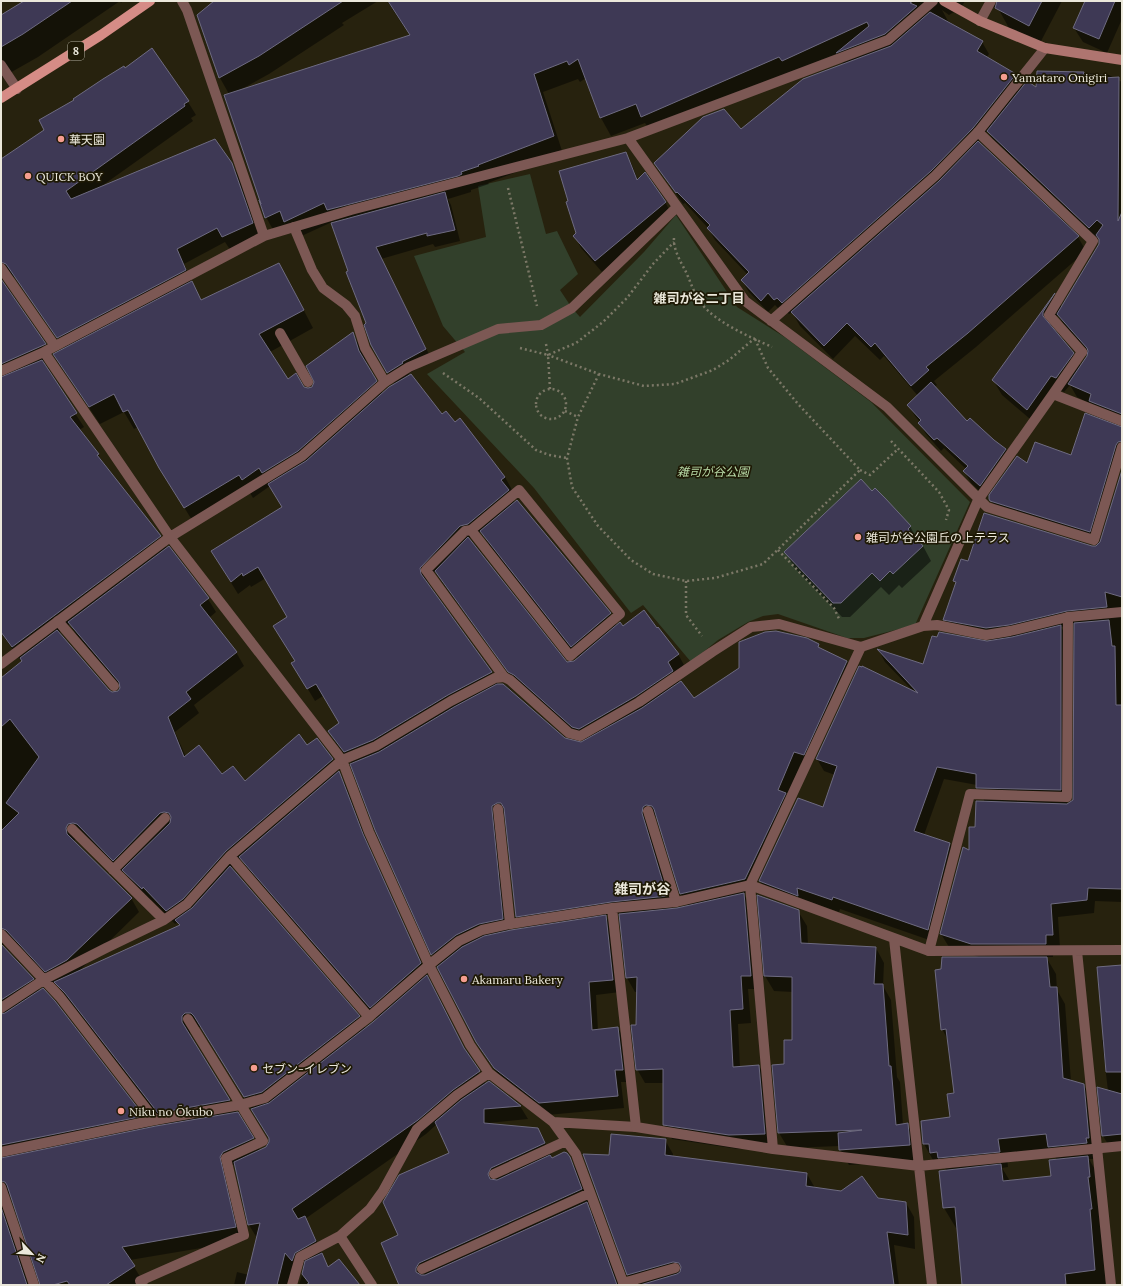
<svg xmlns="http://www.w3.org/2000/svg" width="1123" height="1286" font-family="Lora,'Noto Sans JP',serif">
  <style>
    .green { fill: #32402b }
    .shadow { fill: #0007; fill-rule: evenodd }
    .building { fill: #3e3955; stroke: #6e6b81 }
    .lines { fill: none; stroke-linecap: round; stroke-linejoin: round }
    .path { stroke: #7c7867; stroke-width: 2.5; stroke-dasharray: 2 3; stroke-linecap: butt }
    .lane { stroke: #7c5854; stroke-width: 10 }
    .street { stroke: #7c5854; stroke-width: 10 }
    .secondary { stroke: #af7570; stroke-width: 10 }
    .primary { stroke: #d68c86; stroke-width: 10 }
    .poi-dot { fill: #f59d8f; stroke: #1e1905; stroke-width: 1.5 }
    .labels { text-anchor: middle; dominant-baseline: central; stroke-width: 3.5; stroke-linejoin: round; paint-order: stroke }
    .shield { fill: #1e1905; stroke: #aeaa9b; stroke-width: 1 }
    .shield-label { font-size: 11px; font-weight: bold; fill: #ebe8db }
    .poi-label { font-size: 12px; fill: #ebe8db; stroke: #1e1905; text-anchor: start }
    .park-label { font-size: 12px; font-style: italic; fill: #b8daa7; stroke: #1e1905 }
    .neighbourhood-label { font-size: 13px; font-weight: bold; fill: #ebe8db; stroke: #1e1905 }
    .quarter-label { font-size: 14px; font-weight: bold; fill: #ebe8db; stroke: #1e1905 }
  </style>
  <rect width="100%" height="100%" fill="#27220e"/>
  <path class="green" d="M530,174L546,234L557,231L578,274L560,290L572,308L580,317L644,252L676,215L737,307L786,338L871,402L970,502L915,625L864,638H847L778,614L763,616L748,622L718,640L691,662L643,605L631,613L534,488L427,374L465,352L443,326L414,256L486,237L478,186Z"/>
  <path class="shadow" d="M26,1H123L121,3L120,1L38,57L1,78V16Z
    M216,1H378L342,23L344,25L269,74L240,90V91L410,36L387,1H965L958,13L954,12L949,15L942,10L948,21L982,42L989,54L986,58L1015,75L1023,88H1037L1038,72L1107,74L1122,82V424L1097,414L1091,404L1077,397L1070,385L1064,392L1060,390L1036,424L1002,395L993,380L1055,295L1062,308L1100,245L1099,238L1097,241L996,145L987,130L978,142L1078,237L1086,251L976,347L934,381L937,385L934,387L967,422L1006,449L1012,460L986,497L971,483L964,471L966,469L944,448L941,451L926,434L919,423L920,422L915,416L908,405L918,396L884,356L880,360L855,336L833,359L800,326L792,312L789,314L784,309L782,312L775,305L768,312L749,292L742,281L748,275L715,240L708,228L685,203L683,204L656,164L741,131L844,65L839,57L790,74L652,134L645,123L611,136L601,118L586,78L580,82L578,79L543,92L563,154L488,183L489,184L471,190V192L448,199L451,205L460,241L435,247L433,244L381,259L432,360L408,374L409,376L442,415L455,423L505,477L512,490L509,492L515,503L610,614L617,626L623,627L678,654L684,665L674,673L680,683L694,700L818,645L820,649L847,662L854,673L810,766L801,763L787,797L752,891L743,893L752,908L759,989H748L751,1023L738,1024L740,1068L759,1066L767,1080L773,1148L738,1149L672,1139L664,1125V1083H645L637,1069V992H635L627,978L620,913L605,915L613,929L620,992L596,995L598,1031L618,1028L625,1040L630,1082H621L624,1108L547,1115L502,1081L476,1041L432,954L376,829L352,764L336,743L329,731L340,723L323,696L315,701L300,676L296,662L289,617L266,578L251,587L250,585L238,594L219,563L283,508L270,486L253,498L250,493L195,525L171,486L138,427L134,429L124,412L100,424L65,372L55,355L65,349L16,278L12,276H6L2,280L3,284L45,344L53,358L42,363L84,427L79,430L98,454L105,467L160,536L167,548L208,599L216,612L209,618L236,652L244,666L194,705L199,713L175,732L186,757L222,776L245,783L307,746L332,760L345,784L369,847L427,975L467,1054L486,1084L489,1082L520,1106L528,1119L489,1123V1124L538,1129L553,1159L569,1158L578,1172L589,1204L587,1205L594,1217L619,1285H400L399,1236L450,1154L437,1124L426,1134L305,1219L312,1231L323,1255L322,1256L329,1268L359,1285H299L305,1265L302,1267L297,1285H234L237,1272L249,1275L257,1238L249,1225L235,1164L231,1166L227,1171L243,1241L130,1260L142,1280L135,1285H41L11,1194L7,1195L30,1285H1V679L23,662L22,660L21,661L1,633V160L46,131L75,101L125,69L188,102L196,115L191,118L193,121L99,188L231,163L240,178L260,237L231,251L225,242L184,264L193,284L202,301L289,282L313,328L270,352L288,380L308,390L314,386L353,334L363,352L369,369L383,394L395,385L372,345L367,324L332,222L295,239L289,229L276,235L266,217L229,94L220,78ZM1058,315L1066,328L1089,353L1081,367L1073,353L1051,327ZM481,531L490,546L578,659L575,662L567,663L468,538L475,536ZM436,570L442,582L516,683L579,738L587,740L581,744L564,739L506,686L503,685H499L492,673L427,582L428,578ZM70,624L77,636L121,688L116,693L109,691L58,633ZM504,814H506L517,916L524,929L509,932L498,822L499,818ZM654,816L658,817L681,894L689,907L674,910L648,825ZM78,836L122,874L124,871L132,884L150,902L151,900L175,924L178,922L180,926L78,972L139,912L131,898L74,841ZM241,858L247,868L378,1020L366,1029L359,1017L231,868ZM7,941L54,985L57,984L64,996L74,1007L166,1126L150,1129L143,1116L54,1002L40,991L33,979L2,946ZM193,1027H200L203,1030L270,1139L271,1142L266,1148L260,1151L190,1036V1031Z
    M981,1H1062L1040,43L1009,28L999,10Z
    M1086,1H1122V19L1107,53L1083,42L1074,28Z
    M626,153L632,165L638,180L665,202L671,213L602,272L581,248L575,236L578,234Z
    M1122,439L1111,500L1098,545L1000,515L990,499L1072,456Z
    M1122,491V902L1095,901L1094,913L1058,917L1060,948H1053V957H1046L1056,974L1057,990L1065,1004L1071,1081L1083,1084L1093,1101L1095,1159H1089L1099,1177L1101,1229L1106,1285H963L958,1228H956L944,1208L947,1171L945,1168L933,1160L924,1144L922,1122L951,1118L955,1094L948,1040L942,1029L982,958L949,947L941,934L970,851L985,802L977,787V785L944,779L924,835L950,844L957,857L935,942L840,909L839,912L804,900L767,894L760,881L823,808L835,775L824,771L817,759L913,691L885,662L879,651L924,665L987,642L994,641L952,633L944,619L956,584L954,581L969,562L1096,547L1101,542ZM1075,623L1074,801L1067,804L1068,639L1061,627ZM1051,1150L1057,1160L1052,1177L1010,1181L1002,1168L1008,1167L1007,1155Z
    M910,526L918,542L923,546L931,561L902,588L899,585L889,595L881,587L850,617H842L794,567L786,552Z
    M798,911L807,926L808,945L876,948L884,963L883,986L891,1000L897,1077L900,1082L903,1125L907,1124L916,1140L918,1160L849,1165L840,1149V1146L788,1148L779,1133L773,1066L785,1065L792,1041L793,992L774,991L765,976Z
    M1122,966V1147L1111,1149L1103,1136L1099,1089L1108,1091L1102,1040H1104Z
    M665,1140L673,1154V1157L807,1174L815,1188L906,1203L914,1217L915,1249L894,1245L899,1285H634L628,1275L609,1156Z"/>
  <path class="building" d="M24,1H72L23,34L1,47V15Z
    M214,1H343L259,56L219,78L197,15Z
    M388,1H913L910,3L917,6L885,34L836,53L869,26L867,22L782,61L779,57L641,117L636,104L600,118L578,59L569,65L567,61L534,74L554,136L478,165L479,166L461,172L462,174L458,176L327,210L324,203L284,222L280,211L265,218L259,200L261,204L224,95L410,35Z
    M997,1H1042L1029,26L995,8Z
    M1085,1H1115L1099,39L1073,28Z
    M930,12L983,41L977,51L1016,74L973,128L931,171L782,303L777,298L774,300L768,293L761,301L741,280L749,272L707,228L710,225L677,192L676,193L654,163L703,117L724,109L741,129L803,79L891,46Z
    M152,48L189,101L184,104L185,106L66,191L71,199L215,139L232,163L253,223L222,237L217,228L177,249L186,270L57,338L6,264L1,262V159L44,130L39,120L74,100L73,99L103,79L124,66L125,68Z
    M1037,71L1084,72L1083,75H1103V78L1119,77L1118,221L1122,212V414L1089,401L1091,394L1068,384L1087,356L1088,351L1087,348L1057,314L1099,244V239L1096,235L1103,225L1097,220L1089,228L987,131L1027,81L1036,87Z
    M978,141L1079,236L968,333L926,367L929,370L911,386L875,343L871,347L847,323L824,346L791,312L939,181Z
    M626,152L637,180L645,172L666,202L595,261L573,236L576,233L566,202L568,201L559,171Z
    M445,192L455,230L427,236V233L376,247L426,349L402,362L403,363L387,373L371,345L364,325L366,323L346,272L348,271L331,223Z
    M279,263L304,310L259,334L288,379L296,373L304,387L308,388L312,387L314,382L306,366L353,332L359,351L377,381L298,451L262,473L259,468L242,480L239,475L184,508L159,468L128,410L123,412L114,394L89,407L53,354L192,281L201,300Z
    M1,279L46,344L1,364Z
    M1055,293L1043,312V316L1074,353L1056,378L1051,376L1027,410L992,380Z
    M42,360L77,413L70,417L99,454L97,455L161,536L12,647L1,632V377Z
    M411,374L442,414L446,411L455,422L460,418L505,477L501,480L509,490L468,524L460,526L420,568L421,574L492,672L448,695L373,740L344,752L328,731L339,723L316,684L307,689L291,663L295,661L273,626L287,617L258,567L243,576L242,573L231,582L211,551L282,507L268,484L306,461L389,387Z
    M931,382L967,421L970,418L994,440L1006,449L980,486L963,471L968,466L937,438L934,440L918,423L921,420L907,405Z
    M1085,413L1122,427V441L1118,442L1116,445L1090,532L990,501L989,499V495L1017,456L1027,463L1035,442L1071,455Z
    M1122,470V597L1105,592L1107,607L1067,611L1009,625L986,628L943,620L956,582L953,581L961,559L968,561L984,513L1092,546H1096L1100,542Z
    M861,479L872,491L875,488L885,498L911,526L908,529L923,546L893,574L890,571L880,581L872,573L841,603H833L784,552Z
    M517,500L611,613L571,647L480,531Z
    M468,537L567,662L574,661L620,622L623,626L644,610L657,628L658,627L679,654L668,662L673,671L636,696L579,729L572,727L514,675L508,672L435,571Z
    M169,546L209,598L200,605L237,652L186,692L191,699L168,717L184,757L199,745L222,774L233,766L245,781L299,734L307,745L317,738L333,759L226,851L183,899L166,911L143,887L142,889L122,870L170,823L171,817L169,813L164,812L160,813L113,861L77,824L73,823L68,824L66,828L67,834L132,898L67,960L45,972L6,930L1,928V831L19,813L6,803L39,757L10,719L1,727V678L22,661L20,658L57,630L109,690L112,692L118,691L120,688L119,682L68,622Z
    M1109,620L1112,646H1115L1116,705H1122V889L1088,888L1087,900L1051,904L1053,935H1046V944H971L940,934L963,847L969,850V827H975L976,801L1067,804L1073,800L1074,623Z
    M1061,625V790L976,788V774L937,767L914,831L950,843L928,930L833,897L832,900L797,888L798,896L759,881L798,798L823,807L837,766L816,759L859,666L862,667V666L918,693L877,649L923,664L932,636L937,637L939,632L987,641L1012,637Z
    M776,631L807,638L819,644L818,647L847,661L804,755L794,752L778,790L786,793L745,879L680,894L654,809L652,806L646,805L643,807L642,813L667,896L611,902L516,917L504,808L501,803H497L492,806V810L503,919L479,924L456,935L431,955L375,830L350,764L379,752L454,707L497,684H503L565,738L581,742L642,708L681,681L694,698L739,668V642L765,632Z
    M339,771L363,834L421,963L370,1008L239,857Z
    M230,866L360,1016L262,1092L244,1097L194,1016L191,1013H185L182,1016V1022L230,1100L158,1113L65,993L54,982L180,925L175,920L192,908Z
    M744,893L751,976H741L743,1009L730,1010L733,1067L759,1065L765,1134L729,1135L663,1125V1069L636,1070L631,1025H636L637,977L626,978L619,914L677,908Z
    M757,895L799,910L801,943L876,947L874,984H883L889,1066H891L896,1125L908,1123L910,1145L839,1150L838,1133L862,1130L778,1133L772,1065L784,1064V1040H792V977L764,976Z
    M606,915L613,980L589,982L592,1030L618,1027L623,1070H615L618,1096L539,1103L494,1068L476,1042L437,967L462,947L484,936L511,930Z
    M1,944L34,979L1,1000Z
    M942,957H1047L1050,987H1057L1063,1078L1084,1084L1089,1138H1086L1087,1143L1048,1147L1046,1134L998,1139L1000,1152L938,1158L937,1152L930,1153L929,1144H923L921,1121L950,1117L947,1094L954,1093L946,1029L941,1030L935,970L941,969Z
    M1122,965V1072H1106L1097,967Z
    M427,975L464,1048L480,1071L453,1090L418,1120L292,1209L298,1219L305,1216L316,1241L295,1253L292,1261L285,1253L277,1285H245L260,1223L248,1225L234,1162L266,1147L269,1142V1138L251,1109L269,1103L373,1022Z
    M43,988L55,1001L144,1116L1,1145V1014L5,1013Z
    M489,1081L521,1106L484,1109V1123L538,1128L545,1143L491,1168L488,1174L490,1179L497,1180L550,1155L552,1158L564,1152L567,1153L570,1157L582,1189L419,1263L416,1268V1272L421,1275H425L587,1202L617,1285H399L381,1243L398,1235L383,1202L399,1175L449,1153L435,1122L461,1100Z
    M1097,1087L1122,1094V1134L1102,1136Z
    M238,1112L254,1138L223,1152L220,1157L236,1227L122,1247L135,1266L106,1285H70L67,1281L53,1285H40L7,1185L5,1182L1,1181V1158L156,1126Z
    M611,1134L666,1139L665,1155L807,1173L806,1186L841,1191L862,1176L878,1198L906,1202L908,1235L887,1232L894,1285H640L677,1274L680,1272L681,1267L679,1263L673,1262L627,1275L583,1154L609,1155Z
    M1088,1156L1090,1177H1088L1092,1209H1090L1095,1270L1065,1274L1066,1285H962L955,1207L943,1208L939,1171L1001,1164L1003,1181L1051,1176L1049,1160Z
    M1,1207L27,1285H1Z
    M322,1253L328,1267L339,1259L360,1285H306L309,1283L302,1274L305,1261Z"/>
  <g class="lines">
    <path class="path" d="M508,188L537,306
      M674,238C673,248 680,261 685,270C690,280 694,294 701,303C715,322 750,337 772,347
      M546,344L548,355L599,374L644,386L675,384L713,370L729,360L755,338
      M520,348L548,355
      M443,373L479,398L536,450L549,455L567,458
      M599,374L578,417L567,458L572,487L598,526L631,560L653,574L686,581L715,578L763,564L860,470L798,404L768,368L755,339
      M536 404a15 15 0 1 1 30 0a15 15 0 1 1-30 0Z
      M550,389L548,355L576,343L603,322L627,298L653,264L674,242
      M565,411L578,417
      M891,441L939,492L949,510L946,520
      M860,470L870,475L898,449
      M778,550L834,608L840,621
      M686,581V615L702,636"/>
    <path class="lane" d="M1,65L17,89
      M978,132L1093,241L1049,315L1082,352
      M294,227L312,270L323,288L346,305L355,316L365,348L385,382
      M280,333L308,382
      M58,621L114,686
      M342,760L369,832L429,965L470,1045L489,1073L553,1122L576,1154L624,1285
      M498,809L510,924
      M648,811L676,902
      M72,829L164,920
      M230,856L369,1017
      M113,870L165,818
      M750,885L861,647
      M1,934L60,997L155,1120
      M929,951L970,794L1067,797L1068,617
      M1,1008L45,979L106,948L164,920L187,904L230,856L342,760L376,746L451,701L495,678L504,677L426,570L465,531L471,530L519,490L620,614L570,656L471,530
      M553,1122L636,1127
      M494,1174L566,1141
      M1,1187L34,1285
      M340,1236L372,1285
      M422,1269L590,1193
      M623,1283L675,1268
      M143,1285L140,1281L244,1235L226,1158L263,1141L188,1019
      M292,1285L300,1257L340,1236L370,1209L383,1191L417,1129L457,1095L489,1073"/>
    <path class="street" d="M182,1L187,10L264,236
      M980,21L991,1
      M628,138L745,301L887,407L987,507L1094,540L1122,447
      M1,268L55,346
      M771,321L935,176L978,132L1045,48
      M44,352L170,537L342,760
      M1,371L44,352L264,236L351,210L628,138L888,40L933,1
      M1053,394L1122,421
      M923,626L978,500L1053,394L1082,352
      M1,664L170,537L302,456L385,382L409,367L498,329L541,325L572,308L677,207
      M504,677L510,680L569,733L580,736L639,702L712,652L751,627L779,624L861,647L923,626L937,625L986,635L1010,631L1068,617L1122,612
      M750,885L773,1149
      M612,908L636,1127L773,1149L919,1166L1122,1146
      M894,939L932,1285
      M1077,951L1111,1285
      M1,1152L155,1120L240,1105L265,1098L369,1017L429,965L459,941L482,930L510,924L612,908L676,902L750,885L929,951L1122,950"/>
    <path class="secondary" d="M944,1L980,21L1045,48L1122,60"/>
    <path class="primary" d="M1,98L101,35L150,1"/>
  </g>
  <g class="poi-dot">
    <circle cx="1004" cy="77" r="4"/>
    <circle cx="61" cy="139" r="4"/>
    <circle cx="28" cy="176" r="4"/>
    <circle cx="858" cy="537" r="4"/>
    <circle cx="464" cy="979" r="4"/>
    <circle cx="254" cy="1068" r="4"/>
    <circle cx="121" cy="1111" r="4"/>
  </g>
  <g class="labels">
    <rect class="shield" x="68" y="42" width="16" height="18" rx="3"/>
    <g class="shield-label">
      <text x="76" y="51">8</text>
    </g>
    <g class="poi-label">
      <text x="1012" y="77">Yamataro Onigiri</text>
      <text x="69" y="139">華天園</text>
      <text x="36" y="176">QUICK BOY</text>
      <text x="866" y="537">雑司が谷公園丘の上テラス</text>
      <text x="472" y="979">Akamaru Bakery</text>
      <text x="262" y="1068">セブン-イレブン</text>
      <text x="129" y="1111">Niku no Ōkubo</text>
    </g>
    <g class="park-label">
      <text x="713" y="471">雑司が谷公園</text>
    </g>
    <g class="neighbourhood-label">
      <text x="699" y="298">雑司が谷二丁目</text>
    </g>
    <g class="quarter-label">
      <text x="642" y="889">雑司が谷</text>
    </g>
  </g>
  <rect width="1123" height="1286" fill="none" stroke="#ebe8db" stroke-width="4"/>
  <g transform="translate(32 1254) rotate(116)" stroke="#1e1905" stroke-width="3" paint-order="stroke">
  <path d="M0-3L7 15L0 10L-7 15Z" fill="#ebe8db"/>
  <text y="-6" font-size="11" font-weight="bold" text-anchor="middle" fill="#ebe8db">N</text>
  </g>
</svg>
